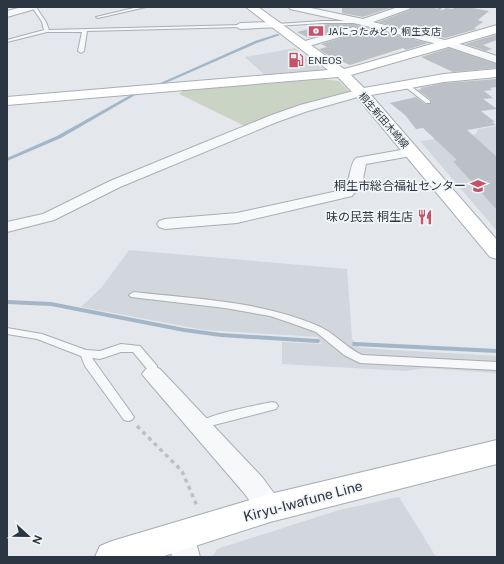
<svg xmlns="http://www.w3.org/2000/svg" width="504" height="564" font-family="'Public Sans','Noto Sans JP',sans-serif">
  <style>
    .built { fill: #d2d6dd }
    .green { fill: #cad4c5 }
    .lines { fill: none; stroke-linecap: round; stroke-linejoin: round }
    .stream { fill: #a2b6c8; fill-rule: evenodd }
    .building { fill: #bbc0c7 }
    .lane-casing { stroke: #a9aeb5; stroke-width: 2 }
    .street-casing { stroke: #a9aeb5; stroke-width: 2 }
    .secondary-casing { stroke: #a9aeb5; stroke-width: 2 }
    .primary-casing { stroke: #a4acb6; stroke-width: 2 }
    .path { stroke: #bdc1c6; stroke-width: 3.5; stroke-dasharray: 4 4; stroke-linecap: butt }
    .lane { fill: #f6f8f9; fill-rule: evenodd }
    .street { fill: #f6f8f9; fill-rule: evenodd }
    .secondary { fill: #fff; fill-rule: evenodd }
    .primary { fill: #fff; fill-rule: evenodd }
    .labels { text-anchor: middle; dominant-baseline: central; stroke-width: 3.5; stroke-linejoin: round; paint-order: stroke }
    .far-poi-label { font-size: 10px; fill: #2c3542; stroke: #f3f6f8; text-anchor: start }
    .far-street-label { font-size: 10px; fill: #2c3542; stroke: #f3f6f8 }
    .poi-label { font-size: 12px; fill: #2c3542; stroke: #f3f6f8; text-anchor: end }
    .near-street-label { font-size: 14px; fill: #2c3542; stroke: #f3f6f8 }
  </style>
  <rect width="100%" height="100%" fill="#e4e7eb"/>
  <path class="built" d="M295,48L323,69L320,72L267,77L245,57Z
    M497,126V231L420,141L476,134L478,129Z
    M129,250L347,269L352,339L360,348L497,356V373L426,368L406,371L282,364V342L321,344L318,337L205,330L81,307L102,287Z
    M399,497L436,557H212L217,549L339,510Z"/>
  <path class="green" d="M323,79L339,81L350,92L249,128L179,94L184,90Z"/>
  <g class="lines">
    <path class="stream" d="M441,7H444L433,13L430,12Z
      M338,22L362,23L364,24L362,25L339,24H338Z
      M277,34L280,35L257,43L159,86L156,85L255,41Z
      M134,93L137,94L61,138L7,161V158L57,136Z
      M7,300L51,302L184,328L221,333L317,339H319L320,341L319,343H317L221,337L184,332L51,306L7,304Z
      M353,342H355L497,349V353L355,346H353L352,344Z"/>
  </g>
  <path class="building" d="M342,7H393L363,17L342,13Z
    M411,7H430L443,10L446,8L452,9L456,7H467L489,11L478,20L483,22L474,28L477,29L445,38L378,22L410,10Z
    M327,24H353L428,43L406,50L403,48L350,65L326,54L319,49L327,47L321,44L357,33L360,31V29L354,26L309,38L297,32Z
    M495,35L497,36V40L483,45L492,49L486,51L465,44Z
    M449,48L497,64V68L453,72L421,57Z
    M497,79V87L490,88L492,90L484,91L493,98L483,99L497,109L481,111L495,122H492L496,125L467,130L497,157V210L453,161L457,160L423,128L416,129L405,115L390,103L416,97L425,104H430L431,100L418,90L422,89L420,88L444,83Z"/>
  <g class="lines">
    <g class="lane-casing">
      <path id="lane" d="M32,7H36L46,22L49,30L240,25L242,26L240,27L87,31L84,51L81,53L78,51L82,32H47L7,42V40L44,30L42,22Z
        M138,7H146L98,18L96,17Z
        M322,21H361L363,22L361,23H322L277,26L275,25L277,24Z
        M404,84H408L430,101V103H426L404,86Z
        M134,292C195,299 259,301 316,325C334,332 345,347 362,355L497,362V370L360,363L344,355L316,332L288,322L270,316L225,308L131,297L129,295Z
        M7,328L42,334L86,350L100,351L121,344L140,346L157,366L158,374L157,377L153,378L149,377L148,370L133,352H121L100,359L92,358L132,414L134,417L132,420L128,421L124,420L85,366L81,356L37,339L7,334Z
        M272,402L276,403L278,406L276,409L214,425L201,431L197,429L195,426C201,415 258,405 272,402Z"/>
    </g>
    <g class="street-casing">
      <path id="street" d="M22,7H36L35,9L7,17V11Z
        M289,7H306L363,19L398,7H410L409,9L373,22L457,43L497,56V63L449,47L358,24L290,9Z
        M277,22L280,23L282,25L280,27L240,29L235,26L240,23Z
        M354,27L359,30L357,32L302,48L297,45L298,43Z
        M361,89L365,91L367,93L365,95L308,111L277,122L120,187L54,220L7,232V222L43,214L110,181L269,116L300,105Z
        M412,148L417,149L419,152L417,155L366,164L362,184L352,196L237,223L165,229L159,227L157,224L159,221L165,219L237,213L342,190C352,181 348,167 356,158Z
        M153,366L160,369L262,477L279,500L283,508L279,516L270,519L261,516L244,493L146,379L142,374L146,369Z
        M181,523L190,526L194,535L200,557H172L168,535L172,526Z"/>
    </g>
    <g class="secondary-casing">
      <path id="secondary" d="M246,7H258L344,69L356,66L497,25V33L351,75L364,88L444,74L497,69V77L444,82L371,95L497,240V259L490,257L356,96L338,77L7,105V97L328,70Z"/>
    </g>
    <g class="primary-casing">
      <path id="primary" d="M497,440V464L270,522L161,557H95L100,546L112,541L270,494Z"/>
    </g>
    <path class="path" d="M137,426L182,471L197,506"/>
    <use href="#lane" class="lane"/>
    <use href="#street" class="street"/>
    <use href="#secondary" class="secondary"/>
    <use href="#primary" class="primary"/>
  </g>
  <defs>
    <g id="bank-bare" transform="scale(1.2)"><path d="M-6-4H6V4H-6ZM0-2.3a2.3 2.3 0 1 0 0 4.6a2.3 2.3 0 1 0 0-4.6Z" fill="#c65269" stroke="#f3f6f8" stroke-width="2.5" paint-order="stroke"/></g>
    <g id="fuel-bare" transform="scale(1.2)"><path d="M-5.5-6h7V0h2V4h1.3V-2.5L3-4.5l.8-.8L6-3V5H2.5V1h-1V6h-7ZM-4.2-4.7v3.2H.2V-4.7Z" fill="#c65269" stroke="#f3f6f8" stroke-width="2.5" paint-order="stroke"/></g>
    <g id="school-bare" transform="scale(1.2)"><path d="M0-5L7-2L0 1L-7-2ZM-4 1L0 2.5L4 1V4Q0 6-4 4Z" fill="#c65269" stroke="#f3f6f8" stroke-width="2.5" paint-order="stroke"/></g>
    <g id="restaurant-bare" transform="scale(1.2)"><path d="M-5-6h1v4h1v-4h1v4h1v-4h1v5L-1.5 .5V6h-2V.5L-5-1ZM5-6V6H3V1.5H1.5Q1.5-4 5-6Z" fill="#c65269" stroke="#f3f6f8" stroke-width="2.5" paint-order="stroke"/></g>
  </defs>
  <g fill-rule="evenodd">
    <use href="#bank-bare" x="316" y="31"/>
    <use href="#fuel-bare" x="296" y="60"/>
    <use href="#school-bare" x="478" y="186"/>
    <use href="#restaurant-bare" x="425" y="217"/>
  </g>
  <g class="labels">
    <g class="far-poi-label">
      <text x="328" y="31">JAにったみどり 桐生支店</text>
      <text x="308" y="60">ENEOS</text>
    </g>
    <g class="far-street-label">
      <text transform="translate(384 120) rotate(49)">桐生新田木崎線</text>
    </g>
    <g class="poi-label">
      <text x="466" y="186">桐生市総合福祉センター</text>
      <text x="413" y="217">味の民芸 桐生店</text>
    </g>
    <g class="near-street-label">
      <text transform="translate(303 501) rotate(-15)">Kiryu-Iwafune Line</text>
    </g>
  </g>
  <rect width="504" height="564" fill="none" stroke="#2c3542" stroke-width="16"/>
  <g transform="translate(28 536) rotate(112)" stroke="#f3f6f8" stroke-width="3" paint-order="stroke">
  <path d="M0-3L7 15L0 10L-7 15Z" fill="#2c3542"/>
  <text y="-6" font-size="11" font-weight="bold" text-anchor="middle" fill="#2c3542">N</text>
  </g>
</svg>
